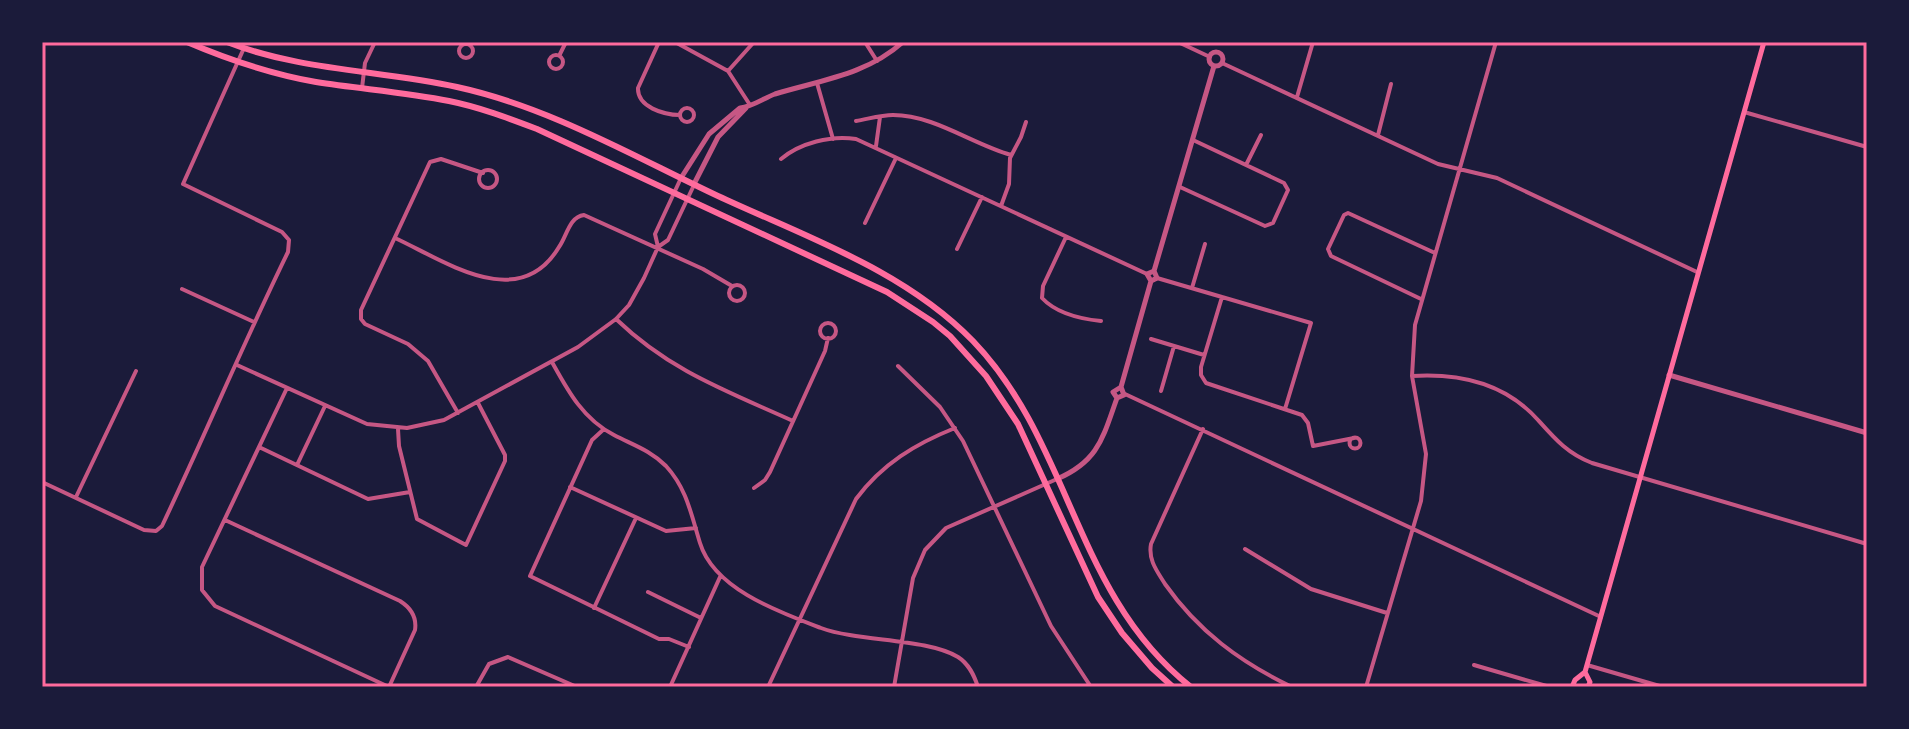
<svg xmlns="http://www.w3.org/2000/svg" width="1909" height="729" font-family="Overpass,sans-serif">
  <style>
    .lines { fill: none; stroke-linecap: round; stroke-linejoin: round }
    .minor { stroke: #c65784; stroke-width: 4 }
    .tertiary { stroke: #c65784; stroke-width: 5 }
    .secondary { stroke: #ff6b9d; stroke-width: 5 }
    .primary { stroke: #ff6b9d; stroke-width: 6 }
    .neatline { fill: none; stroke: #ff6b9d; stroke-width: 3 }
  </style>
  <rect width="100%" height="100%" fill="#1b1b3a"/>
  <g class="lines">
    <path class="minor" d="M659,42L638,88C637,107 664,115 680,115
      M675,42L728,71L750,105
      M865,42L877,61
      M1178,42L1210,57
      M459 51a7 7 0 1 1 14 0a7 7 0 1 1-14 0Z
      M560,54L566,42
      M549 62a7 7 0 1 1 14 0a7 7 0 1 1-14 0Z
      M1222,63L1438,164L1497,178L1697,272
      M728,71L754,42
      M817,83L833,139
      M362,88L365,63L375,42
      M1297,97L1313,42
      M680 115a7 7 0 1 1 14 0a7 7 0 1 1-14 0Z
      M1744,112L1867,147
      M856,121C868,119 881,115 893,115C934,115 972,144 1011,155
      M1378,135L1391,84
      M876,146L880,117
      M781,159C800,143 831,135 856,139L1147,274
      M1246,165L1261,135
      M479 179a9 9 0 1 1 18 0a9 9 0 1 1-18 0Z
      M1180,187L1265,226L1273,223L1288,190L1284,183L1193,140
      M1001,206L1009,184L1010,158L1021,137L1026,122
      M865,223L896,158
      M1066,237L1043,286L1042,298C1056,313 1081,319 1101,321
      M395,238C445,261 519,314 559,247C567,236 569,217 584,215L703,269L732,286
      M658,247L668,240L694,185
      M957,249L982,197
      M1157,278L1311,323L1285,409
      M729 293a8 8 0 1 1 16 0a8 8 0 1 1-16 0Z
      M1192,288L1205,244
      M182,289L254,322
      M1222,297L1201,367V375L1206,383L1302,415L1308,423L1313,446L1354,438
      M1421,299L1331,256L1328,249L1344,215L1348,213L1435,253
      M616,319C670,371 727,391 793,421
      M820 331a8 8 0 1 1 16 0a8 8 0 1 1-16 0Z
      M1151,339L1204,355
      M552,362C568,391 583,419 614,435C633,445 650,450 666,466C687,489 691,514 700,543C714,589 779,612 821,628C859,642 926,638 958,657C969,664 974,675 978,687
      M237,365L367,424L407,428L444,420L578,347L616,319L629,305L644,278L658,247L655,234L681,178
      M898,366L940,407L963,441L1051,626L1091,687
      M1412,376C1460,373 1505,383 1538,420C1555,439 1568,454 1592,463L1867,544
      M1161,391L1174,346
      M1125,394L1601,617
      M458,413L428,361L408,344L365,324L361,319V310L430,162L441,159L483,173
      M398,429L399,446L417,519L466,545L505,461V455L478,403
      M604,429L592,440L530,576L659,639H669L689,647
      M1203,429L1151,544C1148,560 1157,571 1165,584C1198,631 1240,662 1292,687
      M1349.5 443a5.5 5.5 0 1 1 11 0a5.5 5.5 0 1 1-11 0Z
      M259,447L368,499L410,492
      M297,465L325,406
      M42,482L144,530L156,531L162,526C205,435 244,342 288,252L289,240L282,232L183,184L244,48
      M570,487L666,531L696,528
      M754,488L765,480L770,472L825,351L828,338
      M76,497L136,371
      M225,520L400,601C411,608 417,617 415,630L389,687L215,606L202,590V567L287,388
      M1245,549L1311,589L1387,613
      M648,592L701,618
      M594,608L636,518
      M1474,665L1550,687
      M1587,665L1663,687
      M476,687L489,664L508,657L577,687
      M670,687L720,577
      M768,687L856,499C882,464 915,444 955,428
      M894,687L913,578L925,550L946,528L1057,479
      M1366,687L1421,501L1426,454L1412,376L1415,325L1496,42"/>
    <path class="tertiary" d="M1209 59a7 7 0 1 1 14 0a7 7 0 1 1-14 0Z
      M681,178L709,134L740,108C752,107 764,98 775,94C821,80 866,75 903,42
      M694,184L718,137L746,108
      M1154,271L1214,66
      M1151,281L1147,274L1154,271
      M1151,281L1157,278L1154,271
      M1669,375L1867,433
      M1117,398L1113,392L1121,387
      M1057,479C1099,461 1103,437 1117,398L1124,395L1121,387L1151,281"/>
    <path class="secondary" d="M1585,672L1590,682L1588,687
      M1572,687L1575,680L1585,672L1764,42"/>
    <path class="primary" d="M187,42C229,60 271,74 316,82C360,89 405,92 449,101C479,107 508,118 537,129L887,292L933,322L950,336L986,376L1018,424L1098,597L1122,633L1152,668L1173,687
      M227,42C301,71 380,70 457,87C549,107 633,156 718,196C806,237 904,270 973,341C1072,444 1074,595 1191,687"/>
  </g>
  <rect width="1909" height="729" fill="none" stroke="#1b1b3a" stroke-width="88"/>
  <rect x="44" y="44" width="1821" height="641" class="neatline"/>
</svg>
